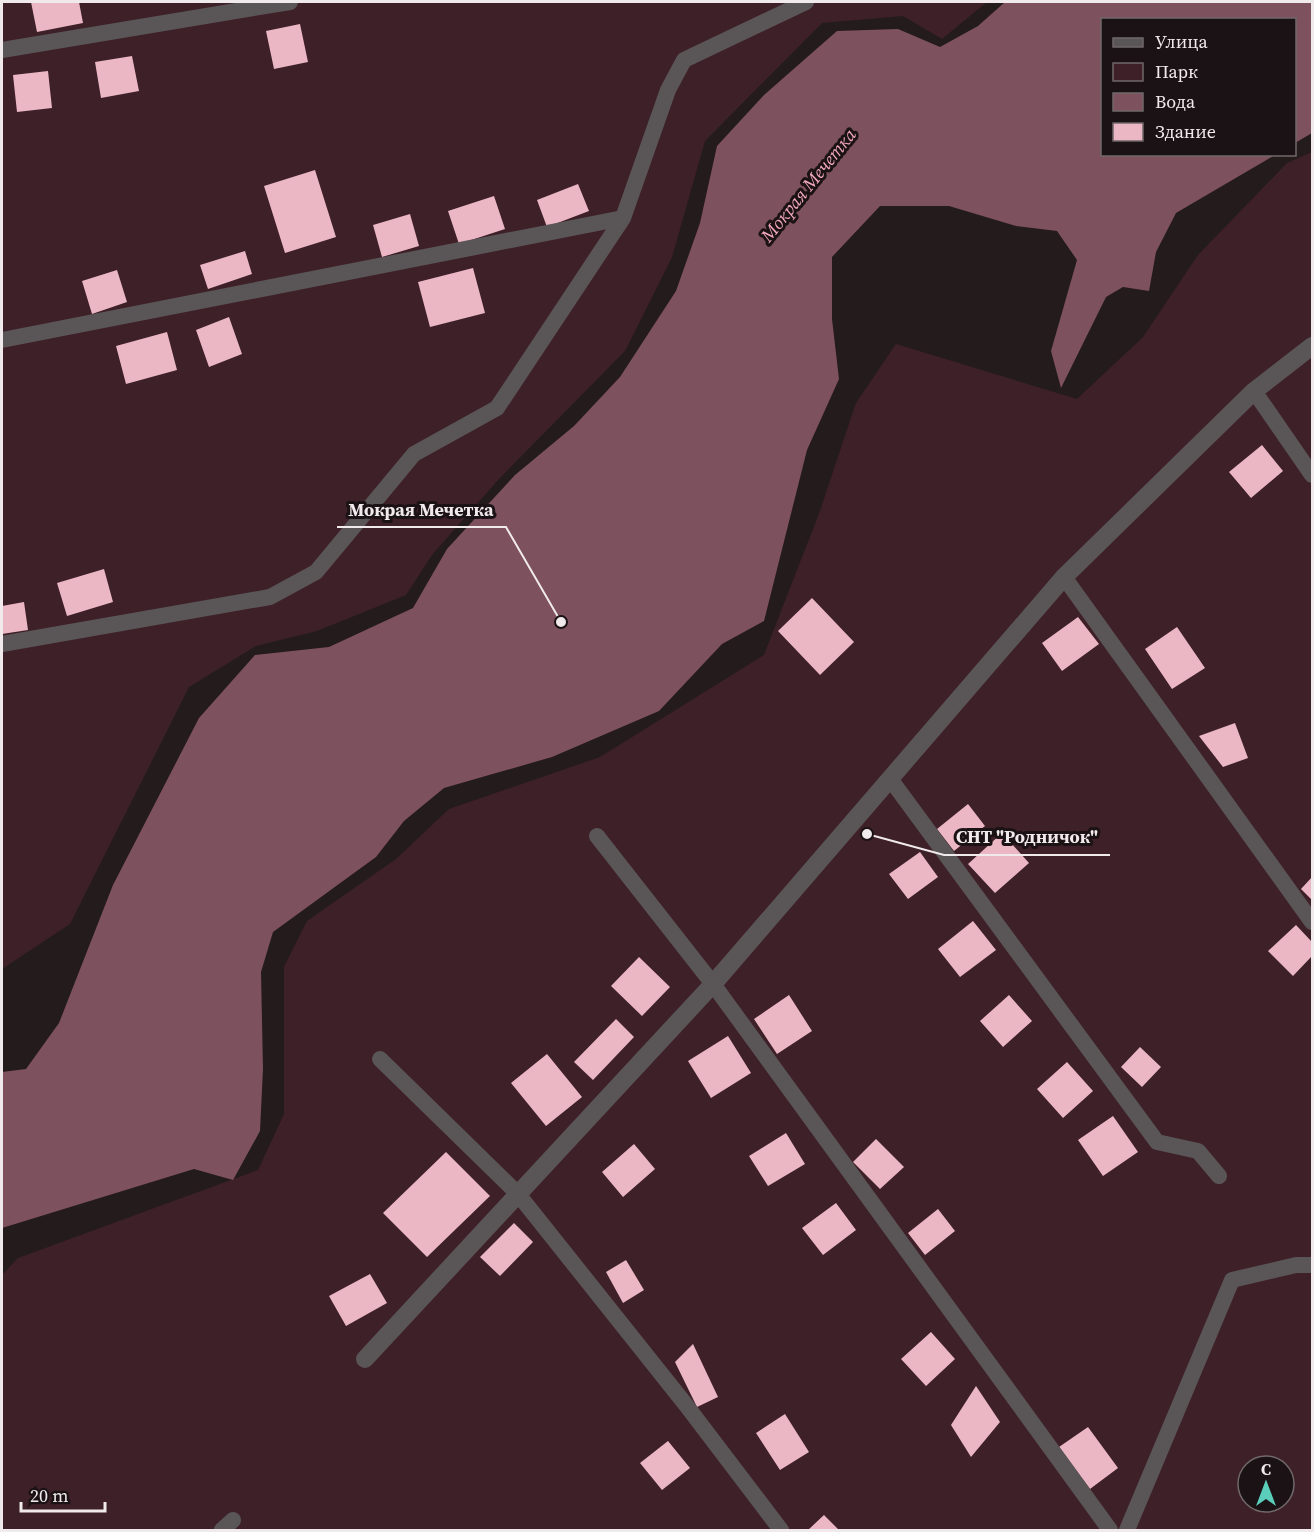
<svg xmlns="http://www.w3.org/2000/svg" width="1314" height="1532" font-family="'Source Serif 4',serif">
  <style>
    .green { fill: #3e2029; fill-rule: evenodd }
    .water { fill: #7e515e }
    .building { fill: #ecb7c5 }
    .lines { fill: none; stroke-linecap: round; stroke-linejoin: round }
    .lane { stroke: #5a5556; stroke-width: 16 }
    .street { stroke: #5a5556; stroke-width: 18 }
    .labels { text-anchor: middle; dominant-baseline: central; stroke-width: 6; stroke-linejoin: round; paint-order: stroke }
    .water-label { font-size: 18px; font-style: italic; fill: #f3a8bd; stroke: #1a1214 }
    .leader { fill: none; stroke: #f1eaec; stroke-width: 2 }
    .callout-dot { fill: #f1eaec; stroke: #1a1214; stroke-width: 2 }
    .callout-label { font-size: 18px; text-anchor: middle; font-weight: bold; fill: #f1eaec; stroke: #1a1214; stroke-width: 6; stroke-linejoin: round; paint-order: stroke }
  </style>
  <rect width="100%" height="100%" fill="#241b1d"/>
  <path class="green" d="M2,2H987L942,39L903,16L822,23L705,141L672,257L625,351L498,480L432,555L406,595L317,631L256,646L189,687L70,924L2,969Z
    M1312,152V1530H2V1275L18,1258L258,1170L284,1114V967L307,921L396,859L449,809L600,757L764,655L820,511L856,403L896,344L1077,399L1143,337L1198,255L1287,163ZM1248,1466H1284V1502H1248Z"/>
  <path class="water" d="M1005,2H1312V133L1295,143L1294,20H1102V154L1275,155L1176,213L1156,252L1149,291L1123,287L1106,297L1061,388L1051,351L1077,260L1057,231L1016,226L949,206H880L832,257V319L839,379L807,450L764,621L722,644L659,711L552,757L444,788L404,821L376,857L273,932L261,972L263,1069L260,1131L233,1180L194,1169L2,1228V1072L26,1069L59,1023L113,885L199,718L255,655L329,647L413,608L447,549L515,475L574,426L620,377L676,291L700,223L717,146L764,95L837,31L898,29L940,47L978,26Z"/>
  <path class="building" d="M31,2H79L83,23L37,32Z
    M300,24L308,62L274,69L266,31Z
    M132,56L139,91L101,98L95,62Z
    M48,71L52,108L17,112L13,75Z
    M315,170L336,237L285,253L264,186Z
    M578,184L589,211L547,227L537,200Z
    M494,196L505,229L459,244L448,211Z
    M410,214L419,246L382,257L373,225Z
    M245,251L252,274L208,289L200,265Z
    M473,268L485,313L430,327L418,282Z
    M117,270L127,302L92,314L82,281Z
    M229,317L242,354L209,367L196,330Z
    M167,332L177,370L126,384L116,346Z
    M1262,445L1283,471L1251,498L1229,472Z
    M104,569L113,602L67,616L57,583Z
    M812,598L854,642L820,675L778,631Z
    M24,602L28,630L2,634V606Z
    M1078,617L1099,644L1062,671L1042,643Z
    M1177,627L1205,668L1172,689L1145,649Z
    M1235,723L1248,758L1223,767L1199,736Z
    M968,804L985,826L954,851L937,829Z
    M1002,833L1029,863L995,893L968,864Z
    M920,852L938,877L908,899L889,874Z
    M1312,877V900L1301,889Z
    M973,921L996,950L960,977L938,949Z
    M1296,925L1312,942V956L1293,976L1268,951Z
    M639,957L670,987L642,1016L611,986Z
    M789,995L812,1031L777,1054L754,1019Z
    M1009,995L1032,1021L1003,1047L980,1021Z
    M616,1019L634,1037L593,1080L574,1062Z
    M728,1036L751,1073L711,1098L688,1061Z
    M1140,1047L1161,1067L1142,1087L1121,1067Z
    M547,1054L582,1097L546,1126L511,1083Z
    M1067,1062L1093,1091L1063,1118L1037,1089Z
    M1113,1116L1138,1152L1103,1176L1078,1140Z
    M786,1133L805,1164L768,1186L749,1156Z
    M876,1139L904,1167L880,1189L853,1162Z
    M634,1144L655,1169L623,1197L602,1172Z
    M446,1152L490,1196L427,1257L383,1213Z
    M836,1203L856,1230L823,1255L802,1228Z
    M938,1209L955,1231L925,1255L908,1233Z
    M514,1223L533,1242L500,1276L480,1257Z
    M626,1260L644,1290L623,1303L606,1272Z
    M370,1274L387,1303L346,1326L329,1296Z
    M931,1332L955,1359L926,1386L901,1359Z
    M693,1344L718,1397L697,1407L675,1362Z
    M976,1386L1000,1422L971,1457L951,1425Z
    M785,1414L809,1452L780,1470L756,1433Z
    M1088,1427L1118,1468L1090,1489L1059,1447Z
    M668,1441L690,1468L662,1490L640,1463Z
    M824,1515L839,1530H808Z"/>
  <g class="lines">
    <path class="lane" d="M2,50L290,2
      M2,340L623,218
      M1254,391L1312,475
      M1064,577L1312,922
      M2,644L270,597L316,572L414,454L497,408L623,218L668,90L684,60L806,2
      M891,780L1157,1142L1198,1151L1219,1176
      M597,836L713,984L1110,1530
      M380,1059L518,1194L686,1405L781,1530
      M222,1530L233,1520
      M1127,1530L1232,1280L1296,1265H1312"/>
    <path class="street" d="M365,1359L713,984L1064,577L1254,391L1312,346"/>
  </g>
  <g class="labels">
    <g class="water-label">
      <text transform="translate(808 185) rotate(-51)">Мокрая Мечетка</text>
    </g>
  </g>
  <path class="leader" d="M561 622L506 527H337M867 834L944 855H1110"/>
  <g class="callout-dot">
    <circle cx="561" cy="622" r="6"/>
    <circle cx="867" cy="834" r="6"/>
  </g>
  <g class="callout-label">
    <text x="421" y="516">Мокрая Мечетка</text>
    <text x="1027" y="843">СНТ "Родничок"</text>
  </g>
  <rect width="1314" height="1532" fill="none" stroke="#f1eaec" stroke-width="6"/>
  <rect x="1101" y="18" width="195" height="138" fill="#1a1214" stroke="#70686a" stroke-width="1.5"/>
  <rect x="1113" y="38" width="30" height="9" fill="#5a5556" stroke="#70686a" stroke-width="1.5"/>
  <text x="1155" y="48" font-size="18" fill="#f1eaec">Улица</text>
  <rect x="1113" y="63" width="30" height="18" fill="#3e2029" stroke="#70686a" stroke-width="1.5"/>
  <text x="1155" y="78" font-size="18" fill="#f1eaec">Парк</text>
  <rect x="1113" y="93" width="30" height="18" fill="#7e515e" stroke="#70686a" stroke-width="1.5"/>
  <text x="1155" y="108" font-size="18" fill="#f1eaec">Вода</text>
  <rect x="1113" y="123" width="30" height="18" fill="#ecb7c5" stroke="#70686a" stroke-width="1.5"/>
  <text x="1155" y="138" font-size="18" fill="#f1eaec">Здание</text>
  <g transform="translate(1266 1484)"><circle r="28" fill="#1a1214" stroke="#70686a" stroke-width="1.5"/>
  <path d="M0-4.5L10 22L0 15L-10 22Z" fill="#5bcebb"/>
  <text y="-9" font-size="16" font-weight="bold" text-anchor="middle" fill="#f1eaec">С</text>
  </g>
  <path d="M21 1502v9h84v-9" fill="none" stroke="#f1eaec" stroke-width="3"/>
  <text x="30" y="1502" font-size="18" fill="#f1eaec" stroke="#1a1214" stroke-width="4.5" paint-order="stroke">20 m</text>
</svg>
